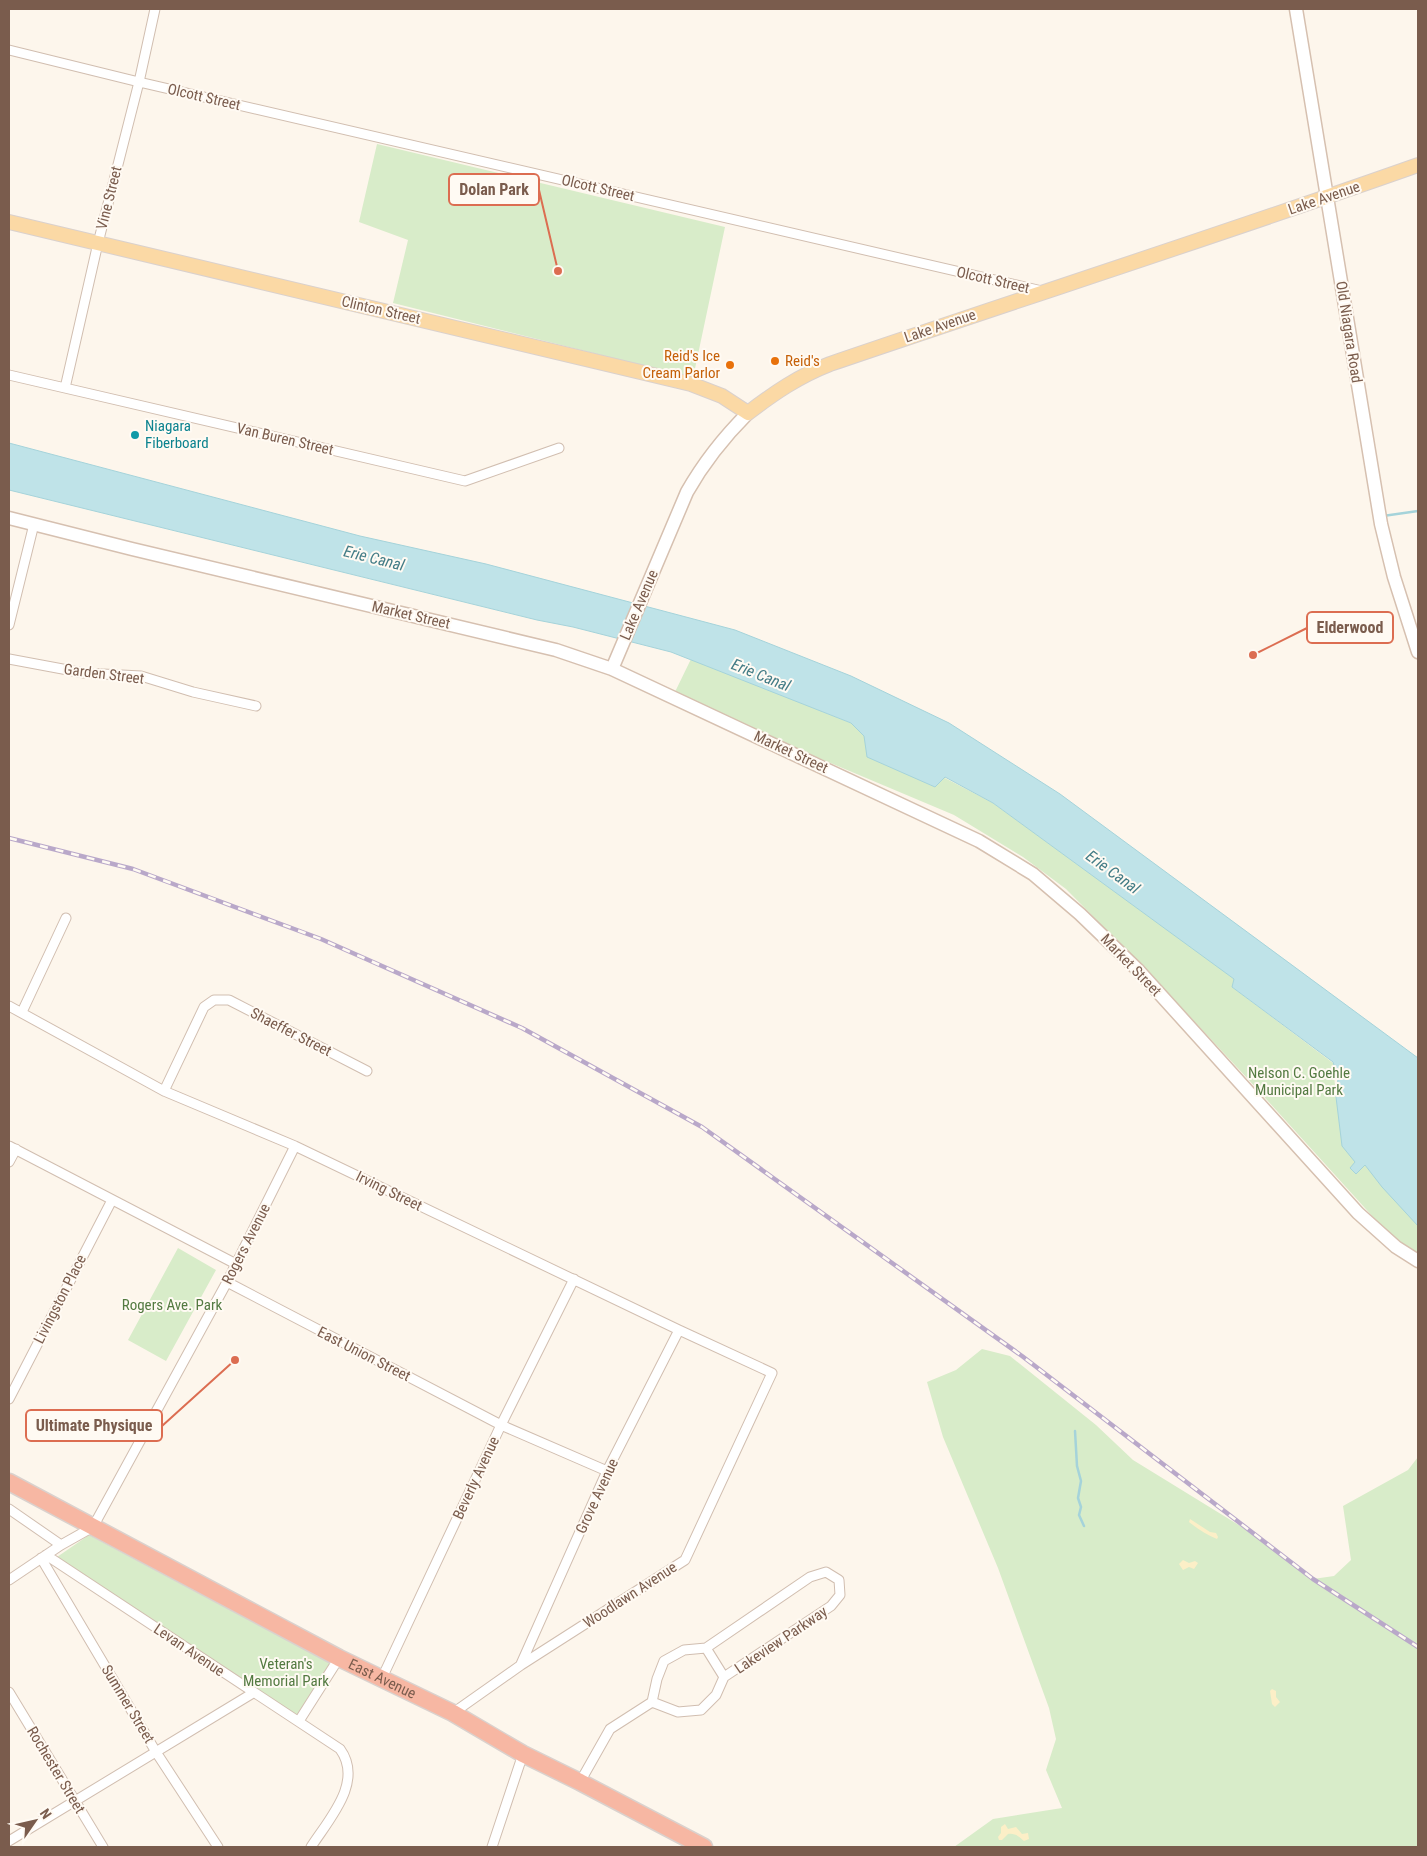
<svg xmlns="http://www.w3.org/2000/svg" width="1427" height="1856" font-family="'Roboto Condensed',sans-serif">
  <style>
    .green { fill: #d8ecc9 }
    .sand { fill: #fcefc7 }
    .water { fill: #bfe3e8; stroke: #a5d3da }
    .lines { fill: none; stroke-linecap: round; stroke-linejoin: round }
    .stream { stroke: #a5d3da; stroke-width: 2.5 }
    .street-casing { stroke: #d1beb0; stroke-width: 11 }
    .secondary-casing { stroke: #d6c0b0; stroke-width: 15 }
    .primary-casing { stroke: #dad1cd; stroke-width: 16 }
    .highway-casing { stroke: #dad1cd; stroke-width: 19 }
    .street { stroke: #fff; stroke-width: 9 }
    .secondary { stroke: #fff; stroke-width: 12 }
    .primary { stroke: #fbd9a5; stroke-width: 14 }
    .highway { stroke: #f7b7a3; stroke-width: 16 }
    .rail-casing { stroke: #b9a8c9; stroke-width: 4.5 }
    .rail { stroke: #fffaf3; stroke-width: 2.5; stroke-dasharray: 8; stroke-linecap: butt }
    .food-dot { fill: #e8710a; stroke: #fffaf3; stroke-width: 2 }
    .culture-dot { fill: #0f9aa8; stroke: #fffaf3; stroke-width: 2 }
    .labels { text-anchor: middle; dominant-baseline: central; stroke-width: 4; stroke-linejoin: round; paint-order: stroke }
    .street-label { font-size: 15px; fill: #7a5c4d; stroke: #fffaf3 }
    .food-label { font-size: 15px; fill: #c56008; stroke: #fffaf3; text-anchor: end }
    .culture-label { font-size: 15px; fill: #0d838f; stroke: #fffaf3; text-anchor: start }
    .park-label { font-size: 15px; fill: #537a41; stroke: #fffaf3 }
    .water-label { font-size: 16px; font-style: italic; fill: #437c86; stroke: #fffaf3 }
    .leader { fill: none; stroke: #dc6d51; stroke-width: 2 }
    .callout-dot { fill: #dc6d51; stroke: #fffaf3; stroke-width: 2 }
    .callout { fill: #fffaf3; stroke: #dc6d51; stroke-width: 2 }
    .callout-label { font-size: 16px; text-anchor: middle; font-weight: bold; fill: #7a5c4d }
  </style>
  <rect width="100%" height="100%" fill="#fdf6ec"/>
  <path class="green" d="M377,144L725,227L693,378L393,303L408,240L359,222Z
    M691,659L851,723L864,736L993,803L1235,979L1232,987L1333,1063L1336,1097L1365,1165L1418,1225V1253L1393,1239L1247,1078L1152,976L1066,889L1023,857L954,815L757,732L674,694Z
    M178,1248L216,1270L166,1361L128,1340Z
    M982,1349L1010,1356L1096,1425L1133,1460L1242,1527L1313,1579L1334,1576L1351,1560L1343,1506L1408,1470L1418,1457V1847H954L993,1819L1062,1808L1046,1770L1056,1739L1049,1708L998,1568L943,1437L927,1382L956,1370Z
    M89,1535L330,1663L297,1715L57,1557Z"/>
  <path class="sand" d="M1190,1519L1210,1532L1216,1533L1218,1537L1217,1539C1207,1535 1198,1529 1189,1522Z
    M1183,1560L1189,1563L1195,1561L1198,1563L1194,1569L1189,1567L1183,1570L1179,1564Z
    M1272,1689L1276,1691V1697L1280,1702L1275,1707L1272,1704L1270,1691Z
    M1005,1824L1008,1829L1016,1827L1022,1834L1028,1833L1029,1839L1024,1841C1019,1837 1016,1833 1008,1834L1002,1840H999L998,1837L1001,1833V1827Z"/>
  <path class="water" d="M9,443L360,536L486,564L735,630L851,676L949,723L1060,794L1418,1058V1226L1382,1187L1365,1165L1356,1174L1350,1168L1355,1162L1342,1146L1336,1097L1338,1079L1333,1062L1232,987L1234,979L993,803L945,777L935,787L867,757L864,736L851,723L671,652L573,627L537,620L9,490Z"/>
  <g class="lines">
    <path class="stream" d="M1383,516L1418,511
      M1075,1431L1077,1466L1081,1481L1078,1498L1081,1507L1079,1515L1084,1526"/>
    <g class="street-casing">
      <path id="street" d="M9,50L139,82L1042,291
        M9,375L465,481L559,448
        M65,388L98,243L139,82L155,9
        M9,625L34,524
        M9,659L84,673L141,676L193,692L256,706
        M9,1006L164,1091L295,1146L679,1330L772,1373L685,1560L521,1665L453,1713
        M22,1012L66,918
        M164,1091L204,1007L214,1000H229L367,1071
        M9,1146L236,1264
        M9,1162L16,1149
        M227,1282L501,1425L607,1471
        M9,1399L112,1200
        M9,1509L61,1545
        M46,1555L340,1749C364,1782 329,1819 311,1847
        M41,1558L156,1752L218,1847
        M9,1580L61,1545L93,1527L227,1282L295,1146
        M706,1648L724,1677
        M521,1664L607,1471L679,1330
        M382,1678L501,1425L574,1279
        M9,1692L103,1847
        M299,1721L339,1658
        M580,1782L610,1729L652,1702L657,1679L664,1661L684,1650L706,1648L810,1577L826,1572L839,1580L840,1595L831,1606L724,1677L716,1695L701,1710L678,1712L652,1702
        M9,1841L253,1693
        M492,1847L523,1754"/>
    </g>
    <g class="secondary-casing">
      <path id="secondary" d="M1296,9L1381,524L1394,577L1418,652
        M9,518L132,549L556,650L612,669L979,841L1033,874L1080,914L1139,971L1358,1213L1396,1247L1418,1261
        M612,669L687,492C704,462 724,437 748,413"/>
    </g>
    <g class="primary-casing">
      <path id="primary" d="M9,222L691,384L722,396L748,413C774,393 799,376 830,364C1026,297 1223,234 1418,165"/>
    </g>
    <g class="highway-casing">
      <g id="highway">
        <path id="s1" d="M9,1482L339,1658L453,1713L523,1754L580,1782L704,1847"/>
      </g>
    </g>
    <use href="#street" class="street"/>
    <use href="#secondary" class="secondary"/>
    <use href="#primary" class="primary"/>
    <use href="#highway" class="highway"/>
    <g class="rail-casing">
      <path id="rail" d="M9,838L133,869L321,939L522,1028L702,1127L1022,1356L1313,1579L1418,1647"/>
    </g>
    <use href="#rail" class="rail"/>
  </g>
  <g class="food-dot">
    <circle cx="775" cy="361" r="5"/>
    <circle cx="730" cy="365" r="5"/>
  </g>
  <circle class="culture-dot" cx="135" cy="435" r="5"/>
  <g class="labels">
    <g class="street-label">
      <text transform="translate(204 97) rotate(13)">Olcott Street</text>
      <text transform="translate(598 188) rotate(13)">Olcott Street</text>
      <text transform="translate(109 198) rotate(-76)">Vine Street</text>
      <text transform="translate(1324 198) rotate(-19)">Lake Avenue</text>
      <text transform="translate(993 280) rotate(13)">Olcott Street</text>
      <text transform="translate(381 310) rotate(13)">Clinton Street</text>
      <text transform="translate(940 326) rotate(-19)">Lake Avenue</text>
      <text transform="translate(1349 332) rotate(81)">Old Niagara Road</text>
      <text transform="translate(285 439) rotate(13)">Van Buren Street</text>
      <text transform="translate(639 605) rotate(-67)">Lake Avenue</text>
      <text transform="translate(411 615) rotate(13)">Market Street</text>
      <text transform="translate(104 674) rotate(7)">Garden Street</text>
      <text transform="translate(791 752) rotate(25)">Market Street</text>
      <text transform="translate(1131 965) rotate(46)">Market Street</text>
      <text transform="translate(291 1032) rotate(27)">Shaeffer Street</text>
      <text transform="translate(389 1191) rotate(26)">Irving Street</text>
      <text transform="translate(246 1244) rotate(-63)">Rogers Avenue</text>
      <text transform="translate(60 1299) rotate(-63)">Livingston Place</text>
      <text transform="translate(364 1354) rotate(27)">East Union Street</text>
      <text transform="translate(476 1478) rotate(-65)">Beverly Avenue</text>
      <text transform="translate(597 1496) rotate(-65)">Grove Avenue</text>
      <text transform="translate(630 1595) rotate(-33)">Woodlawn Avenue</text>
      <text transform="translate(781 1640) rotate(-34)">Lakeview Parkway</text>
      <text transform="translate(189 1650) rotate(34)">Levan Avenue</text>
      <text stroke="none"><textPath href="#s1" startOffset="422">East Avenue</textPath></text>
      <text transform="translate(128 1704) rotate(59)">Summer Street</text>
      <text transform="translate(56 1770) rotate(59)">Rochester Street</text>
    </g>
    <g class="food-label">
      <text x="720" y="356">Reid's Ice<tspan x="720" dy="17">Cream Parlor</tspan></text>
      <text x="785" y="361" text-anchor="start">Reid's</text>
    </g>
    <g class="culture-label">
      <text x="145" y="426">Niagara<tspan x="145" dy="17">Fiberboard</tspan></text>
    </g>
    <g class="park-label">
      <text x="1299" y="1073">Nelson C. Goehle<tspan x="1299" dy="17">Municipal Park</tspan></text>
      <text x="172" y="1305">Rogers Ave. Park</text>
      <text x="286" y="1664">Veteran's<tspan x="286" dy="17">Memorial Park</tspan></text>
    </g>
    <g class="water-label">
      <text transform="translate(374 558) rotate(14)">Erie Canal</text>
      <text transform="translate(761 675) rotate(22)">Erie Canal</text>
      <text transform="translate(1113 872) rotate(36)">Erie Canal</text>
    </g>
  </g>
  <path class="leader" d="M558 271L539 190M1253 655L1307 628M235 1360L162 1426"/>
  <g class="callout-dot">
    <circle cx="558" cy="271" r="5"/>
    <circle cx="1253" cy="655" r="5"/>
    <circle cx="235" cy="1360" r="5"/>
  </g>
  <g class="callout">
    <rect x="449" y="174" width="90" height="31" rx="5"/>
    <rect x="1307" y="612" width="86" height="31" rx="5"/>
    <rect x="26" y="1410" width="136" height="31" rx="5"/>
  </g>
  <g class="callout-label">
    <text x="494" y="195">Dolan Park</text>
    <text x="1350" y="633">Elderwood</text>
    <text x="94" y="1431">Ultimate Physique</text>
  </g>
  <rect width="1427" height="1856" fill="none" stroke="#7a5c4d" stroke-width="20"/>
  <g transform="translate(35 1821) rotate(56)" stroke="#fffaf3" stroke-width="4" paint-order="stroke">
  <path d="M0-4L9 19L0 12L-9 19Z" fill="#7a5c4d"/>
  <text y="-8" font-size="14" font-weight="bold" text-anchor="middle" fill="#7a5c4d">N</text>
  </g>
</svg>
